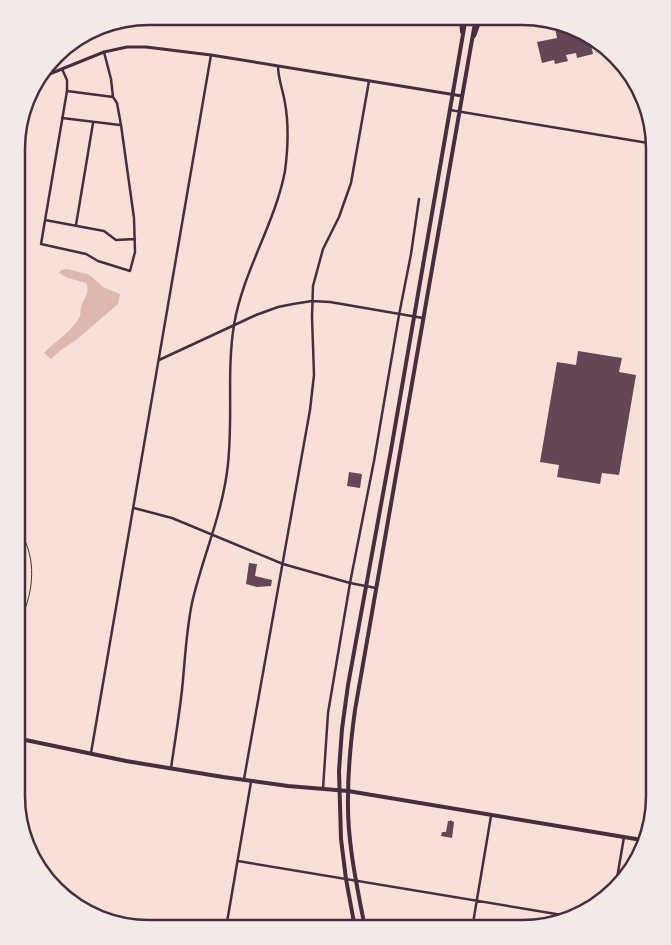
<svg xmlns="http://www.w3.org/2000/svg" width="671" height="945" font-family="'PT Sans Narrow',sans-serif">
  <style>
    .water { fill: #dcb8b0 }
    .building { fill: #644757 }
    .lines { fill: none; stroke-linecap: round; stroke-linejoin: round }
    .service { stroke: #4a2c40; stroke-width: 1 }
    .minor { stroke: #4a2c40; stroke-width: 2.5 }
    .tertiary { stroke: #4a2c40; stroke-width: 3 }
    .secondary { stroke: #4a2c40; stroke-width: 4 }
    .primary { stroke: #4a2c40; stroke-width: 4 }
    .rim { fill: none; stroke: #4a2c40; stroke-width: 2.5 }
  </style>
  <rect width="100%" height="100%" fill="#f7e1d7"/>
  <path class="water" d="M67,269L87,274L92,277L103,287L120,294L118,304L76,340L61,350L51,359L44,353C55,341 73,331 80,316C81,312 80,308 82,304C86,296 90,291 86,283L68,278L59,273L61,270Z"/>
  <path class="building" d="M554,23L601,43L591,45L593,54L577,58L576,53L566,55L568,61L555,64L554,60L542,63L537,42L557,38Z
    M578,351L622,358L619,372L636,375L619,475L602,473L600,484L557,477L559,465L540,462L557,362L576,365Z
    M349,472L362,474L360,488L347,486Z
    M249,563L257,564L255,576L272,580L271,586L257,587L246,584Z
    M450,820L454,822L452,838L441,836L442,832H446L448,821H450Z"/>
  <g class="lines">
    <path class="service" d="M17,626C31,602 37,570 26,543C24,539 20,535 17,531"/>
    <path class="minor" d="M62,69L67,80V91L41,244L86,254L98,261L130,271L135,252L134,218L121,125L117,103L113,97L111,79L104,52
      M67,91L113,97
      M450,110L654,144
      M62,118L120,125
      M45,220L104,231L116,240L135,239
      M76,225L93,123
      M159,360L256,315L278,307L293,304L312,301L330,302L423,318
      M134,508L172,518L283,564L350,583L376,588
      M91,753L211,55
      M171,768C175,742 179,716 182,690C185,661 186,632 192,603C202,559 221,517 227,472C234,423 226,374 234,325C243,271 275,224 285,171C288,148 289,125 285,103C283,90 278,79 278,66
      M244,779L310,410L314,375L312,317L313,286L323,249L339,217L351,183L369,81
      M323,789L328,713L350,583L374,461L399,315L411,254L419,199
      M238,861L574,917
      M616,884L624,837
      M226,928L251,782
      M472,929L491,816"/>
    <path class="tertiary" d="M37,79L104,52L127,47H146L211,55L462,96"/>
    <path class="secondary" d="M16,738L126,761L223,777L288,786L348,791L642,840"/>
    <path class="primary" d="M461,17L462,32
      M474,36L481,17
      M355,928L346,879L341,839L339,771L342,729L348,685L391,450L466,17
      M365,928C357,886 347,842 348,798C348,769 351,739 355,710L476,17"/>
  </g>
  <path d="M0 0H671V945H0ZM149 25H522A124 124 0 0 1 646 149V796A124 124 0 0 1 522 920H149A124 124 0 0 1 25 796V149A124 124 0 0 1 149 25Z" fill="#f1eae7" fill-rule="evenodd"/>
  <path class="rim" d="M149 25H522A124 124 0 0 1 646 149V796A124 124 0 0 1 522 920H149A124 124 0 0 1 25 796V149A124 124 0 0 1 149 25Z"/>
</svg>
